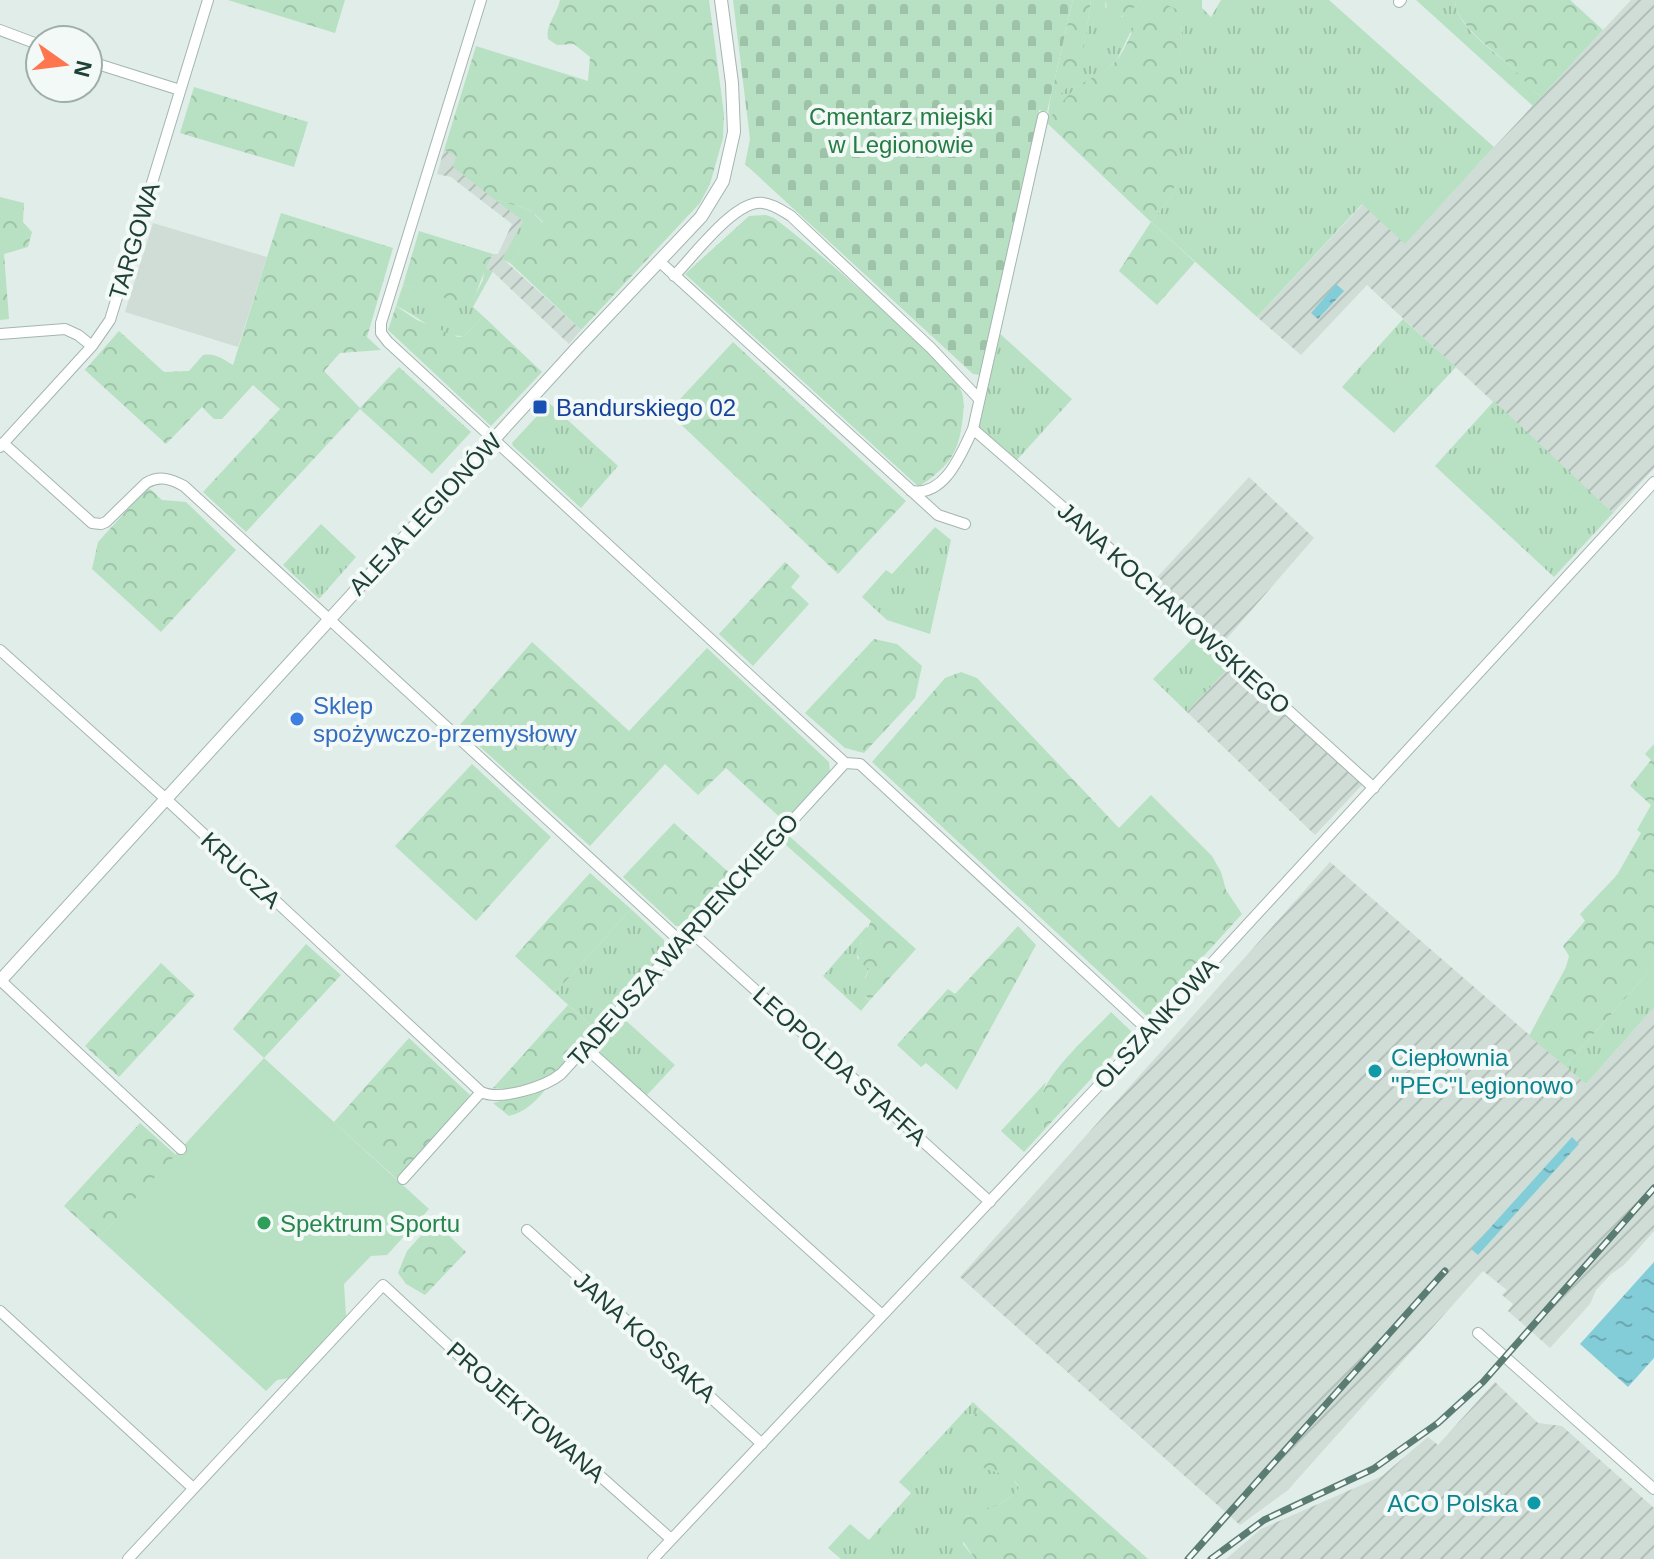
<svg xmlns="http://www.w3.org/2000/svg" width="1654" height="1559" font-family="Helvetica,sans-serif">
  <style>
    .built { fill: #cfddd6 }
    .industrial { fill: url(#industrial-furrows) }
    .grass { fill: url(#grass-tufts) }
    .forest { fill: url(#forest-crowns) }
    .cemetery { fill: url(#cemetery-stones) }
    .pitch { fill: #b7e1c2 }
    .water { fill: url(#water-ripples) }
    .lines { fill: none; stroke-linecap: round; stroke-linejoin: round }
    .minor-casing { stroke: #a3b6af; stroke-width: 12 }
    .tertiary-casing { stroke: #a3b6af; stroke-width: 14 }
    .minor { stroke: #fff; stroke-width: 10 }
    .tertiary { stroke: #fff; stroke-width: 12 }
    .rail-casing { stroke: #5a7c72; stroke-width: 7 }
    .rail { stroke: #f2f9f6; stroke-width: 4; stroke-dasharray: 12; stroke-linecap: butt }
    .transit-dot { fill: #1a4fb4; stroke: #f2f9f6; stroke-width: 3 }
    .shop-dot { fill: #3f7fe0; stroke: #f2f9f6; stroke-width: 3 }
    .culture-dot { fill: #0f9aa8; stroke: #f2f9f6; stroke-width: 3 }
    .leisure-dot { fill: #2e9e5b; stroke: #f2f9f6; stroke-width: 3 }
    .labels { text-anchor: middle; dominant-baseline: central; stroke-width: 8; stroke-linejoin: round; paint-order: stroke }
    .park-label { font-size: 24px; fill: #257c44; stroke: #f2f9f6 }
    .street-label { font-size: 24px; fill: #1f4037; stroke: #f2f9f6 }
    .transit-label { font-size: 24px; fill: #164399; stroke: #f2f9f6; text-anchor: start }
    .shop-label { font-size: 24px; fill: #366cbe; stroke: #f2f9f6; text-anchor: start }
    .culture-label { font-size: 24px; fill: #0d838f; stroke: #f2f9f6; text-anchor: start }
    .leisure-label { font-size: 24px; fill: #27864d; stroke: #f2f9f6; text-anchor: start }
  </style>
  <defs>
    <pattern id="industrial-furrows" width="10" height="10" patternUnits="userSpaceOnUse" patternTransform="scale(2)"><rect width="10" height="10" fill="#cfddd6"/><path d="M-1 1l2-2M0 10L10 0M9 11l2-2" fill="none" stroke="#b1bfb8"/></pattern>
    <pattern id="grass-tufts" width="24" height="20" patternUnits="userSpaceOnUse" patternTransform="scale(2)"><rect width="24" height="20" fill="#b7e1c2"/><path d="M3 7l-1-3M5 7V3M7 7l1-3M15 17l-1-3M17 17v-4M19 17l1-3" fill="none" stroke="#9dc2a7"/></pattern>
    <pattern id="forest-crowns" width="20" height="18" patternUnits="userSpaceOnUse" patternTransform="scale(2)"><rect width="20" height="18" fill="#b7e1c2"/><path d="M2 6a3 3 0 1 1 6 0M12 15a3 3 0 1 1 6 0" fill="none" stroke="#9dc2a7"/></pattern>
    <pattern id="cemetery-stones" width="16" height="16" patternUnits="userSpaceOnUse" patternTransform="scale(2)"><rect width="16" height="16" fill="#b7e1c2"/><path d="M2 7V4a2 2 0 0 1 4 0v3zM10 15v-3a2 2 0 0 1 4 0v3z" fill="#9dc2a7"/></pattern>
    <pattern id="water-ripples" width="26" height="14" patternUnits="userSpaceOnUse" patternTransform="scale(2)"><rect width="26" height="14" fill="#83cdd9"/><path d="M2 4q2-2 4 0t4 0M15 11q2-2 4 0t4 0" fill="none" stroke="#6ba8b1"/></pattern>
  </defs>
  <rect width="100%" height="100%" fill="#e1ede8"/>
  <path class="built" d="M153,223L267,257L238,347L125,312Z"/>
  <path class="industrial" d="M1631,0H1654V468L1613,513L1367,285L1301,355L1257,317L1363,204L1405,243Z
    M444,150L456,156L454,167L523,221L503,259L581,330L569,344L493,272L484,268L493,254H498L512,224L451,177L437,174Z
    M1249,477L1314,538L1222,644L1206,630L1204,624L1184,606L1174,603L1151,584Z
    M1231,665L1363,784L1315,835L1187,712Z
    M1330,862L1586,1084L1654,1007V1231L1624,1265L1611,1274L1596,1290L1590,1304L1550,1348L1508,1311L1513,1304L1502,1295L1507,1290L1483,1271L1288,1490L1240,1525L960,1277Z
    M1495,1382L1538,1423L1562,1426L1654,1508V1559H1226L1261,1529L1382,1476L1428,1437L1438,1445Z"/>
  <path class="grass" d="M1091,0H1106L1105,7L1122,17L1141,0H1202V8L1211,17L1221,0H1329L1494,147L1405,244L1362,204L1257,317L1151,222L1172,196L1182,23L1130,33L1117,60L1102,74L1077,87L1047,123L1050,100C1085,85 1085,33 1091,0Z
    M1416,0H1455C1455,27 1497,53 1515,70C1524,79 1531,89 1541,97L1533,106Z
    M494,199L530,210L543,223L510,263L502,259L523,221Z
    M484,268L493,271L473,307L483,316L464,336C437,337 419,316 396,306L403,285L470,305L483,280Z
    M1403,319L1456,367L1394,433L1342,387Z
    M998,332L1072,399L1016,461L977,426Z
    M1494,401L1613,513L1554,577L1435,466Z
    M549,403L618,466L581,508L513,446L512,443Z
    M321,524L356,557L319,599L283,565Z
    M935,527L951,540L930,634L887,620L862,597L886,570L892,574Z
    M1197,634L1231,665L1187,712L1153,679Z
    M631,909L664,940V953L595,1029L555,993Z
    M867,926L868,931L860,944L857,958L869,968L865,978L866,998L870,1000L861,1011L823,976Z
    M1654,966V1007L1586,1084L1565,1066Z
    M622,1017L675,1065L646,1096L593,1050Z
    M1046,1082C1040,1100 1038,1111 1045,1129L1024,1152L1001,1131Z
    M973,1402L981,1410L968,1417L985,1468L1011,1476L1019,1488C1009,1502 983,1514 965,1516L963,1544L975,1559H841L828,1548L850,1524L869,1540L911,1493L899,1482Z"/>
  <path class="forest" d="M228,0H345L335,33Z
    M560,0H709L724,114L723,138L710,184L700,203L581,330L510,263L543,222L530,210L494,199L453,167L456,156L444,150L476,46L588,81L590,57L574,44L557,45L548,39C545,25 557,15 560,0Z
    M1073,0H1091C1085,32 1086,86 1050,100Z
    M1106,0H1141C1131,10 1121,23 1107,16Z
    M1455,0H1570L1603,30L1541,97C1531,89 1523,79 1515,70C1498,53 1455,26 1455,0Z
    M1160,2L1176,9L1182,23L1179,88V165L1172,196L1151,222L1195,262L1157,305L1119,271L1151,222L1047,123C1054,111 1064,99 1075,89C1087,78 1102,76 1116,61C1133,41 1131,16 1160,2Z
    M194,87L308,122L294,167L180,133Z
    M0,197L24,203L23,222L32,232L28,247L4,254L9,319L0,320Z
    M281,213L393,248L367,337L381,350L340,353L324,371L360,408L399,367L471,432L432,474L360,409L246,532L203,492L280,409L253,385L222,419H214L202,407L166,444L85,370L119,331L164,372L189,371L203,355C216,353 222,359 233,365Z
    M766,215L774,218C820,253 862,291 905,330C922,345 955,371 962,393C965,403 963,415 962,424C957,458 946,467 919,487L685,274L749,216Z
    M419,231L493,254C482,271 480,288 470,306L403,285Z
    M396,306L417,320L458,337L464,336L483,316L542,372L491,426L388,330Z
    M733,342L906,501L838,574L668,412Z
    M148,487L162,500L186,502L236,550L161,632L92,569L98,542Z
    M785,562L800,576L791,587L809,604L753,666L719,634Z
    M874,639L897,644L922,666L915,698L864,753L845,748L805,713Z
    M532,642L629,731L707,648L829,762L830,772L785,822L726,768L698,795L665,764L590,846L458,727Z
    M961,672L977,678L1119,828L1151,795L1212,856L1221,872L1226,890L1242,914L1148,1017L872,762L945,678Z
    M1654,744V966L1565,1066L1529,1036L1566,967L1569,956L1563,946L1585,921L1580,914L1617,875L1641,833L1637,830L1651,805L1630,786L1651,760L1645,754Z
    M472,764L551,837L476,921L395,846Z
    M674,823L734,877L689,926H676L623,877Z
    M788,835L916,949L870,1000C857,990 866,980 869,968L860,963L857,951L871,921L785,844L780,845Z
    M590,873L631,909L555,993L515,956Z
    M1018,926L1036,945L957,1090L926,1063L921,1067L897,1045L948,989L955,994Z
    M306,944L341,975L264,1058L233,1029Z
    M161,963L195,995L119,1077L85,1046Z
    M568,1005L595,1029C563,1062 545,1096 493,1088Z
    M1111,1012L1133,1033L1045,1129C1042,1120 1039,1113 1040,1104C1042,1075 1091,1034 1111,1012Z
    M409,1038L470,1095L397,1179L334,1122Z
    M545,1090C535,1102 525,1112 509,1116L493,1103Z
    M140,1123L176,1155L99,1238L64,1206Z
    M434,1221L466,1252L425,1295L406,1284L398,1273L407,1251Z
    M981,1410L1148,1559H975L954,1528L957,1519C978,1512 1005,1507 1019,1488C1013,1473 999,1474 986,1469C973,1463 963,1455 955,1443L968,1417Z"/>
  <path class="cemetery" d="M733,0H1073L1047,112L1039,110L980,375L973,374L745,164L750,139Z"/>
  <path class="pitch" d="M264,1058L429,1209L387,1255L371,1256L344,1284L346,1316L289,1378L277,1380L266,1391L99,1238Z"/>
  <path class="water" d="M1336,284L1344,291L1318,319L1311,313Z
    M1572,1137L1579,1144L1478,1255L1471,1249Z
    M1654,1262V1358L1628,1387L1580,1344Z"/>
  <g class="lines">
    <g class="minor-casing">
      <path id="minor" d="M481,0L381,323V333L388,342L845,763
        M1399,2L1401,0
        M0,30L40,45
        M88,61L180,90
        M660,262L938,515L965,524
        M674,276C693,257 735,199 763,203C773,204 783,211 791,216L931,348L979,399
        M0,334L65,329L78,335L92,346
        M973,429L1088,529L1374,788
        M3,443L92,523L101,524L106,522L146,483C160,475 171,479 184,486L680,941
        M0,447L92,346L110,320L208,0
        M911,491C945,497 961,454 973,429L1043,117
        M0,650L166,799L481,1092
        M845,763L860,764L1149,1031
        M690,931L990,1202
        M0,980L181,1149
        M585,1047L881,1314
        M403,1179L481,1092C500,1101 545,1087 561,1074L845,763
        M527,1230L762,1444
        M0,1311L193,1488
        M1478,1333L1654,1489
        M128,1559L383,1285L478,1373L491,1379L671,1539
        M653,1559L1133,1049L1654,482"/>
    </g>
    <g class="tertiary-casing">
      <path id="tertiary" d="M0,981L577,348L701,217L723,181L734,132L732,83L721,0"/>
    </g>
    <use href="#minor" class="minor"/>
    <use href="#tertiary" class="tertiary"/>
    <g class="rail-casing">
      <path id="rail" d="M1188,1559L1445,1271
        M1211,1559L1264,1520L1373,1469L1438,1423L1483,1382L1654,1188"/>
    </g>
    <use href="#rail" class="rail"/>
  </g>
  <rect class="transit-dot" x="532" y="399" width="16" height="16" rx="4"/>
  <circle class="shop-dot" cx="297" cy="719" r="8"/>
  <g class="culture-dot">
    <circle cx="1375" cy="1071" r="8"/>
    <circle cx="1534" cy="1503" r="8"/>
  </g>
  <circle class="leisure-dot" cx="264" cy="1223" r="8"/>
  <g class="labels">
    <g class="park-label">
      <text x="901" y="116">Cmentarz miejski<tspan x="901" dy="28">w Legionowie</tspan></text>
    </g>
    <g class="street-label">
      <text transform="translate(134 241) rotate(-73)">TARGOWA</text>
      <text transform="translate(425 514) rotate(-47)">ALEJA LEGIONÓW</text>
      <text transform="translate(1174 608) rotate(42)">JANA KOCHANOWSKIEGO</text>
      <text transform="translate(241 870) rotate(43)">KRUCZA</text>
      <text transform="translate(683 940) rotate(-48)">TADEUSZA WARDENCKIEGO</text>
      <text transform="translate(1156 1023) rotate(-47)">OLSZANKOWA</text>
      <text transform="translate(840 1066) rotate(42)">LEOPOLDA STAFFA</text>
      <text transform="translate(645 1337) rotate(42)">JANA KOSSAKA</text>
      <text transform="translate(526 1412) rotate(41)">PROJEKTOWANA</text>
    </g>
    <g class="transit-label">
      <text x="556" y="407">Bandurskiego 02</text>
    </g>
    <g class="shop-label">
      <text x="313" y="705">Sklep<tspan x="313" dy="28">spożywczo-przemysłowy</tspan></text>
    </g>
    <g class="culture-label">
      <text x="1391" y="1057">Ciepłownia<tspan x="1391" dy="28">"PEC"Legionowo</tspan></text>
      <text x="1518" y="1503" text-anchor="end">ACO Polska</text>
    </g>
    <g class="leisure-label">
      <text x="280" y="1223">Spektrum Sportu</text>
    </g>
  </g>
  <g transform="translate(64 64) rotate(104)"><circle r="38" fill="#f2f9f6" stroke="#9eafaa" stroke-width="2"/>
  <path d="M0-6L14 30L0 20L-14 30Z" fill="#ff754d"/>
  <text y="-12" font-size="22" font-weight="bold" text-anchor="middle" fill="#1f4037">N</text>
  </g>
</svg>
